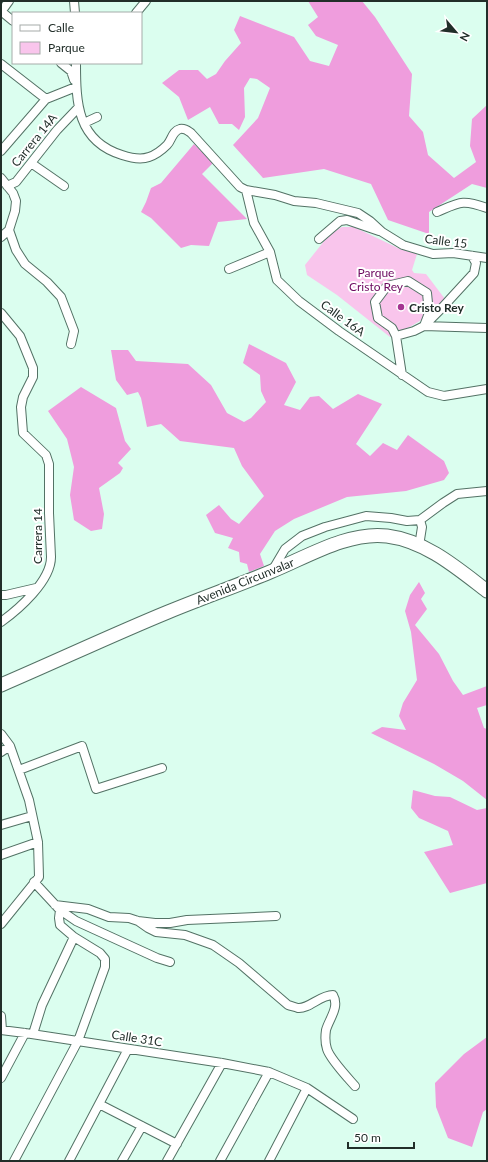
<svg xmlns="http://www.w3.org/2000/svg" width="488" height="1162" font-family="Lato,sans-serif">
  <style>
    .green { fill: #f9c5ec }
    .forest { fill: #ef9ddd }
    .lines { fill: none; stroke-linecap: round; stroke-linejoin: round }
    .street-casing { stroke: #537265; stroke-width: 10 }
    .primary-casing { stroke: #537265; stroke-width: 15 }
    .street { stroke: #fff; stroke-width: 8 }
    .primary { stroke: #fff; stroke-width: 13 }
    .poi-dot { fill: #a43491; stroke: #fff; stroke-width: 1.5 }
    .labels { text-anchor: middle; dominant-baseline: central; stroke-width: 4; stroke-linejoin: round; paint-order: stroke }
    .street-label { font-size: 12px; fill: #212e29; stroke: #fff }
    .park-label { font-size: 12px; fill: #6d0a60; stroke: #fff }
    .poi-label { font-size: 12px; font-weight: bold; fill: #212e29; stroke: #fff; text-anchor: start }
  </style>
  <rect width="100%" height="100%" fill="#dbfeef"/>
  <path class="green" d="M342,227H354L400,249L417,254L412,270L414,273L426,274L445,299C430,317 411,327 390,337L337,295L307,275L305,265L329,235Z"/>
  <path class="forest" d="M308,1H362L375,17L412,74L409,116L423,132L428,155L454,178L476,162L470,146L472,119L487,105V188L472,184L429,212V234L388,220L371,184L324,169L263,178L233,145L258,118L270,88L257,79L250,78L244,88L245,117L239,130L232,124H219L210,107L188,120L179,97L162,83L179,70H198L207,79L216,74L225,61L241,43L234,30L240,16L294,37L310,61L329,66L338,45L316,36L308,25L318,17Z
    M194,144L213,163L202,174L247,219L218,222L209,246L191,245L181,248L151,218L141,212L146,202L151,188L161,183Z
    M249,344L286,363L296,382L284,405L300,410L310,397L319,396L333,409L358,394L382,404L356,444L370,456L383,443L397,450L408,435L444,461L449,473L444,480L406,491L347,497L294,519L275,531L260,554L264,566L249,572L247,564L240,562L239,552L228,548L233,538L215,533L206,515L219,505L231,519L239,524L264,496L242,466L234,448L180,441L161,424L147,427L141,398L138,392L127,395L116,380L111,350H128L136,361L188,364L211,385L227,413L244,422L251,418L266,402L261,391L260,375L243,363Z
    M81,387L116,408L125,441L131,449L118,463L123,468L120,473L99,488L104,514L102,529L91,531L74,520L70,495L74,467L67,439L48,411Z
    M419,582L425,593L421,599L427,609L415,625L439,654L453,681L463,695L487,686V705L477,708L484,728L487,729V800L463,781L434,764L371,733L382,727L406,730L399,716L403,703L417,680L411,632L405,611L410,595Z
    M413,790L435,796L450,797L477,810L487,808V883L450,893L424,852L453,845L448,831L419,818L411,808Z
    M487,1037V1109L483,1112L472,1147L448,1138L436,1107L435,1083L464,1054Z"/>
  <g class="lines">
    <g class="street-casing">
      <path id="street" d="M74,1L75,13
        M1,11L13,21
        M1,12L9,1
        M136,13L146,1
        M61,63L71,71L74,80
        M76,63C76,103 77,141 122,155C131,158 141,160 149,157C155,155 162,150 167,145C172,140 172,131 180,129C185,128 188,131 191,133L240,187L246,190L275,195L294,201L316,203L358,213L370,221L382,232L403,245L433,254L453,253L487,258
        M1,64L46,99
        M84,123L97,117
        M1,151L46,99L76,87
        M31,163L64,186
        M1,178L13,193L16,201L15,211L9,230L1,237
        M7,186L16,182L57,130L78,108
        M246,190L254,223L270,252L277,280L299,301L339,331L428,392L444,396L487,389
        M437,212C460,202 462,199 487,208
        M9,230L16,250L25,264L47,282L61,297L74,331L71,344
        M319,239L340,221L347,220L379,231
        M229,269L270,252
        M1,313L20,336L33,368V377L23,397L21,407L23,433L46,455L49,464V513L51,557C51,581 19,609 1,622
        M424,326L487,328
        M396,336L414,331L424,326L440,310L474,273L476,263L472,256
        M402,375L396,336L392,328L378,318L375,302L387,286L408,281L427,293L429,313L424,326
        M420,520L443,503L457,494L487,491
        M419,546L422,527L420,520
        M272,571L285,549L302,536L325,527L366,516L391,518L407,521L420,520
        M1,595H6L36,588
        M1,734L10,746L29,800L38,842L39,877L1,924
        M1,752L10,746
        M19,770L82,746L96,789L162,768
        M1,825L32,816
        M1,855L38,842
        M34,882L60,910L76,921L157,958L170,962
        M55,905L88,909L109,917L129,918L138,921L155,923H170L187,920L276,916
        M138,921L148,928L156,932L185,935L213,945L239,963L288,1005C291,1006 295,1007 298,1008C309,1009 320,995 333,995C340,1007 329,1019 326,1030C325,1037 325,1043 327,1049C330,1059 348,1078 355,1086
        M1,1016L2,1030
        M1,1030L25,1033L222,1063L269,1072L307,1088L353,1119
        M33,1034L42,1005L74,937
        M1,1078L25,1033
        M99,1104L177,1144
        M14,1161L78,1041L105,967V959L100,953L74,937L60,925L59,918L60,910
        M69,1161L128,1049
        M122,1161L142,1126
        M167,1161L222,1063
        M220,1161L269,1072
        M269,1161L307,1088"/>
    </g>
    <g class="primary-casing">
      <path id="primary" d="M1,685C57,661 112,635 168,612C202,598 236,586 270,572C305,558 348,531 387,536C426,541 457,568 487,591"/>
    </g>
    <use href="#street" class="street"/>
    <use href="#primary" class="primary"/>
  </g>
  <circle class="poi-dot" cx="401" cy="307" r="4"/>
  <g class="labels">
    <g class="street-label">
      <text transform="translate(34 140) rotate(-51)">Carrera 14A</text>
      <text transform="translate(446 241) rotate(7)">Calle 15</text>
      <text transform="translate(343 318) rotate(36)">Calle 16A</text>
      <text transform="translate(37 536) rotate(-90)">Carrera 14</text>
      <text transform="translate(245 581) rotate(-22)">Avenida Circunvalar</text>
      <text transform="translate(137 1038) rotate(9)">Calle 31C</text>
    </g>
    <g class="park-label">
      <text x="376" y="272">Parque<tspan x="376" dy="14">Cristo Rey</tspan></text>
    </g>
    <g class="poi-label">
      <text x="409" y="307">Cristo Rey</text>
    </g>
  </g>
  <rect width="488" height="1162" fill="none" stroke="#212e29" stroke-width="4"/>
  <rect x="12" y="12" width="130" height="52" fill="#ffffff" stroke="#a6aba9"/>
  <rect x="20" y="25" width="20" height="6" fill="#ffffff" stroke="#a6aba9"/>
  <text x="48" y="32" font-size="12" fill="#212e29">Calle</text>
  <rect x="20" y="42" width="20" height="12" fill="#f9c5ec" stroke="#a6aba9"/>
  <text x="48" y="52" font-size="12" fill="#212e29">Parque</text>
  <g transform="translate(456 32) rotate(118)" stroke="#ffffff" stroke-width="3" paint-order="stroke">
  <path d="M0-3L7 15L0 10L-7 15Z" fill="#212e29"/>
  <text y="-6" font-size="11" font-weight="bold" text-anchor="middle" fill="#212e29">N</text>
  </g>
  <path d="M348 1142v6h66v-6" fill="none" stroke="#212e29" stroke-width="2"/>
  <text x="354" y="1142" font-size="12" fill="#212e29" stroke="#ffffff" stroke-width="3" paint-order="stroke">50 m</text>
</svg>
